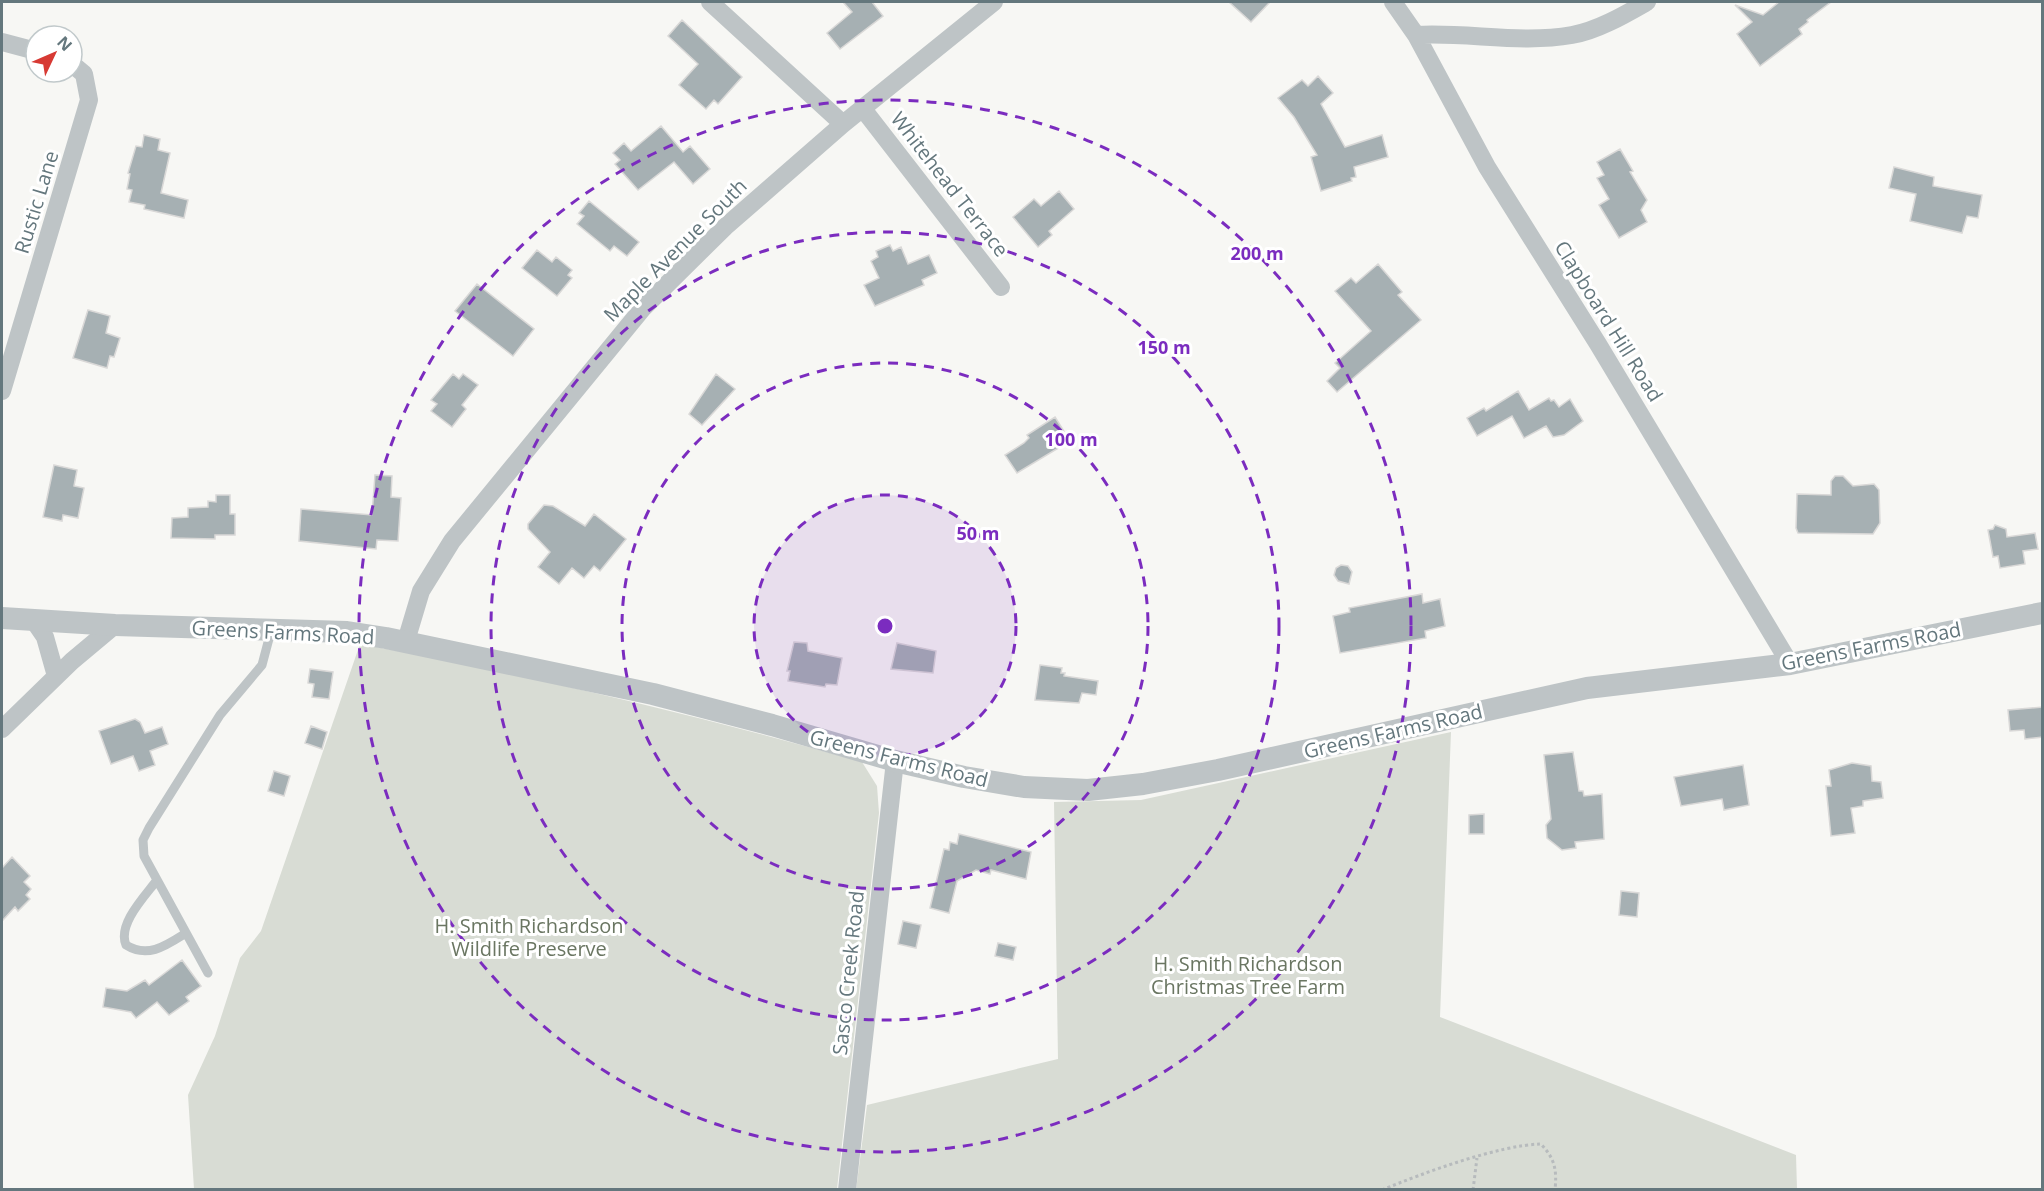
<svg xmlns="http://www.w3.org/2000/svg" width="2044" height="1191" font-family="'Open Sans',sans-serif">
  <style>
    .green { fill: #d8dcd4 }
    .building { fill: #a6b0b3; stroke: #d9d8d7; stroke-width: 1.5 }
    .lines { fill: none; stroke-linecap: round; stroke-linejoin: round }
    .path { stroke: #b7bbbd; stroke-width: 3; stroke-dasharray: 3 3; stroke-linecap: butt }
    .service { stroke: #bec4c6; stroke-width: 9 }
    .minor { stroke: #bec4c6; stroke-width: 18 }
    .tertiary { stroke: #bec4c6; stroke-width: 22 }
    .ring { fill: none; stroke: #7b2cbf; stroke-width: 3; stroke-dasharray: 10 8 }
    .labels { text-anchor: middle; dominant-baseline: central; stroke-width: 6; stroke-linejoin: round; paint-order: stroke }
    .street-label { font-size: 20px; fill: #64777d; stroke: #fff }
    .park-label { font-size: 20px; fill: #6a7662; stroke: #fff }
    .centre { fill: #7b2cbf; stroke: #fff; stroke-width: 3 }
    .ring-label { font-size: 18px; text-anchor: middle; font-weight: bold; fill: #7b2cbf; stroke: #fff; stroke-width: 6; stroke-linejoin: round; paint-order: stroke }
  </style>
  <rect width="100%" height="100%" fill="#f7f7f4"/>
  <path class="green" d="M360,644C530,675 696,715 862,762L877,786L879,813L837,1189H194L188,1095L215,1036L240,958L261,931Z
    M1451,732L1440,1017L1796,1155L1797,1189L856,1190L867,1105L1058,1059L1054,802L1141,800Z"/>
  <path class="building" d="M843,2H872L883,16L840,49L827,33L852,12Z
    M1229,2H1270L1251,22Z
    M1779,2H1831L1807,20L1808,22L1799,29L1802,34L1760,66L1737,34L1752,22L1735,5L1763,15Z
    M682,20L742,77L718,104L714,100L706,109L679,85L698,64L668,36Z
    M1318,76L1333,93L1321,104L1345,147L1382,135L1388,157L1354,167L1356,177L1351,178L1352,181L1321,191L1311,157L1317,155L1294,117L1278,98L1302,80L1308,86Z
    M661,126L683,152L690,146L710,169L693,184L674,162L638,190L615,164L620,160L613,153L624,143L631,151Z
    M144,135L160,139L158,150L170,153L161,193L188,200L184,218L144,209L145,205L129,202L132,190L127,189L130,174L128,173L136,146L142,147Z
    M1620,149L1633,171L1630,172L1647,200L1641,210L1647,222L1619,238L1599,205L1609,199L1597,178L1604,175L1597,162Z
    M1894,167L1934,177L1933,186L1982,195L1978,218L1967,216L1962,233L1910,221L1916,194L1889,188Z
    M1059,191L1074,209L1049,231L1052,235L1038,247L1013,217L1034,199L1041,206Z
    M589,201L639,242L627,256L614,246L610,251L577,224L584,216L579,213Z
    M890,245L893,251L901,247L908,264L929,255L937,273L922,280L924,285L875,306L864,285L879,278L871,261L878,257L876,251Z
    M537,250L552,262L556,257L572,270L568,275L572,278L557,296L522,268Z
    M1378,264L1402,292L1398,295L1421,320L1337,392L1327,381L1340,368L1335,363L1371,331L1335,291L1351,278L1356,283Z
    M477,284L534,329L513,356L455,311Z
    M88,310L110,316L106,333L120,338L114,357L110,356L107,368L73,358Z
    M453,374L459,379L463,374L478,385L462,405L466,409L452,427L431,411L437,404L431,400Z
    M716,374L735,389L702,425L689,414Z
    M1518,391L1529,410L1549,398L1551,401L1554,400L1559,407L1570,399L1583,421L1564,435L1553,437L1546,426L1524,438L1512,416L1477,436L1467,418L1484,408L1486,411Z
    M1055,417L1070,441L1017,473L1005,455L1024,443L1029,438L1027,435Z
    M54,465L77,470L74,486L84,488L78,518L63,515L62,521L43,517Z
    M375,475L392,476L391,497L401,498L398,541L377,540L376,549L299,541L301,509L372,515Z
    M1835,476H1843L1853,486L1874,484L1879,490L1880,523L1873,534L1798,533L1796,528L1797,494L1831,495V481Z
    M216,495H230V514H235V535H215V539L171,538L172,518L188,517V508L208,507V501L216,502Z
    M544,505L553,506L585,526L594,514L626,539L600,571L594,566L584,578L572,568L559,584L538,567L550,552L528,529V524Z
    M1995,525L2006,529L2007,537L2035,533L2038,549L2023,551L2025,564L2000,568L1998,556L1993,557L1988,530L1993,529Z
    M1341,565L1348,566L1352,572L1349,584L1338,581L1334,575L1336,568Z
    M1422,594L1423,603L1440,599L1445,626L1425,631L1426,638L1340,653L1333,616L1350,612L1349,608Z
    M794,642L807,643L808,651L842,658L837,685L826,684L825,687L788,681L790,671H787Z
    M897,643L936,651L933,673L891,669Z
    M1040,665L1062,668L1061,673H1065L1064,676L1098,681L1096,695L1082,693L1079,703L1035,700Z
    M310,669L333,672L329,699L312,697L314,684L308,683Z
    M2043,707V737L2025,739L2024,730L2010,731L2008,710Z
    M135,719L140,722L145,733L162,727L168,744L150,751L155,765L139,771L133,756L111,764L99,731Z
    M311,726L327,732L322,749L305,743Z
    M1573,752L1579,791H1583L1584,796L1602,794L1604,839L1575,842L1576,848L1562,850L1547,838L1546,825L1551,819L1544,755Z
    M1852,763L1871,766L1872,781L1881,782L1883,798L1863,801V806L1851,808L1855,833L1831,836L1826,786H1831L1829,770Z
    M1743,765L1749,805L1724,810L1722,799L1681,806L1674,777Z
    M274,771L290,776L284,796L268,791Z
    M1484,814V834H1469V815Z
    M959,834L1031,852L1026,879L991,870L990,874L976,870L957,881L949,913L930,908L944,849L949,850L950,842L957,844Z
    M12,857L30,876L24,882L31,889L26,895L30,899L18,911L15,907L2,921V868Z
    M1621,891L1639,893L1637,917L1619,915Z
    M903,921L921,925L916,948L898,944Z
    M998,943L1016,947L1013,960L995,956Z
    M182,960L201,986L186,997L189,1001L169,1015L157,1002L136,1018L131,1012L103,1007L106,988L127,991L145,980L149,985Z"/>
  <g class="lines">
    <path class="path" d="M1382,1190C1423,1173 1499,1145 1541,1144C1555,1159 1557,1170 1555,1190
      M1473,1190L1477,1158"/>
    <path class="service" d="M157,880C146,895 117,924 126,945C148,959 167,945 186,933
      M208,973L144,856L143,840L149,828L220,715L262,665L271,631"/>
    <path class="minor" d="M710,2L843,124
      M1393,2L1416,35L1487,167L1598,344L1790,664
      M1416,35C1468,32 1521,44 1572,35C1597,31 1626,14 1647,2
      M2,42L36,51
      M863,109L1001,287
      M2,391L89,100L84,74L72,64
      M34,621L45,637L56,676
      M406,641L421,591L452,541L643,308L725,227L843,124L994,2
      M2,729L72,661L115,625
      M847,1190L895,761"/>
    <path class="tertiary" d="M2,618L115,625L347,632L386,638L653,694L772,725L895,761L964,777L1024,787L1088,790L1143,784L1218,770L1587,688L1790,664L2042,613"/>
  </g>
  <circle cx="885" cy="626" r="131" fill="#7b2cbf" fill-opacity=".12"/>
  <g class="ring">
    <circle cx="885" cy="626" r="131"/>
    <circle cx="885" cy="626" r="263"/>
    <circle cx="885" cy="626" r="394"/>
    <circle cx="885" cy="626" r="526"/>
  </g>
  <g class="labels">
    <g class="street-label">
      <text transform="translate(950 184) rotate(52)">Whitehead Terrace</text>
      <text transform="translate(36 202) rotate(-73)">Rustic Lane</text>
      <text transform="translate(675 250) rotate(-45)">Maple Avenue South</text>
      <text transform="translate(1609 321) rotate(58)">Clapboard Hill Road</text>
      <text transform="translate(283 632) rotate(3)">Greens Farms Road</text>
      <text transform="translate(1871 646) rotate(-11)">Greens Farms Road</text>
      <text transform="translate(1393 731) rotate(-13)">Greens Farms Road</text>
      <text transform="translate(899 758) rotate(14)">Greens Farms Road</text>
      <text transform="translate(848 973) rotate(-84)">Sasco Creek Road</text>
    </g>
    <g class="park-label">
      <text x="529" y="925">H. Smith Richardson<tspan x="529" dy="23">Wildlife Preserve</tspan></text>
      <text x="1248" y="963">H. Smith Richardson<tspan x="1248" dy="23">Christmas Tree Farm</tspan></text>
    </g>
  </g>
  <circle cx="885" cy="626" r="9" class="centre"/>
  <g class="ring-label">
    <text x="1257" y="260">200 m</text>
    <text x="1164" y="354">150 m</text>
    <text x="1071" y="446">100 m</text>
    <text x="978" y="540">50 m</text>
  </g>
  <rect width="2044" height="1191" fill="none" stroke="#64777d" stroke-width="6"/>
  <g transform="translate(54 54) rotate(46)"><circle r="28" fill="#ffffff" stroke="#c1c9cb" stroke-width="1.5"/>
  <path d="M0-4.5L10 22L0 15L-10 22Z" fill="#d73a34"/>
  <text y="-9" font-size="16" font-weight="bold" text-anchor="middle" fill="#64777d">N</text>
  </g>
</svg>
